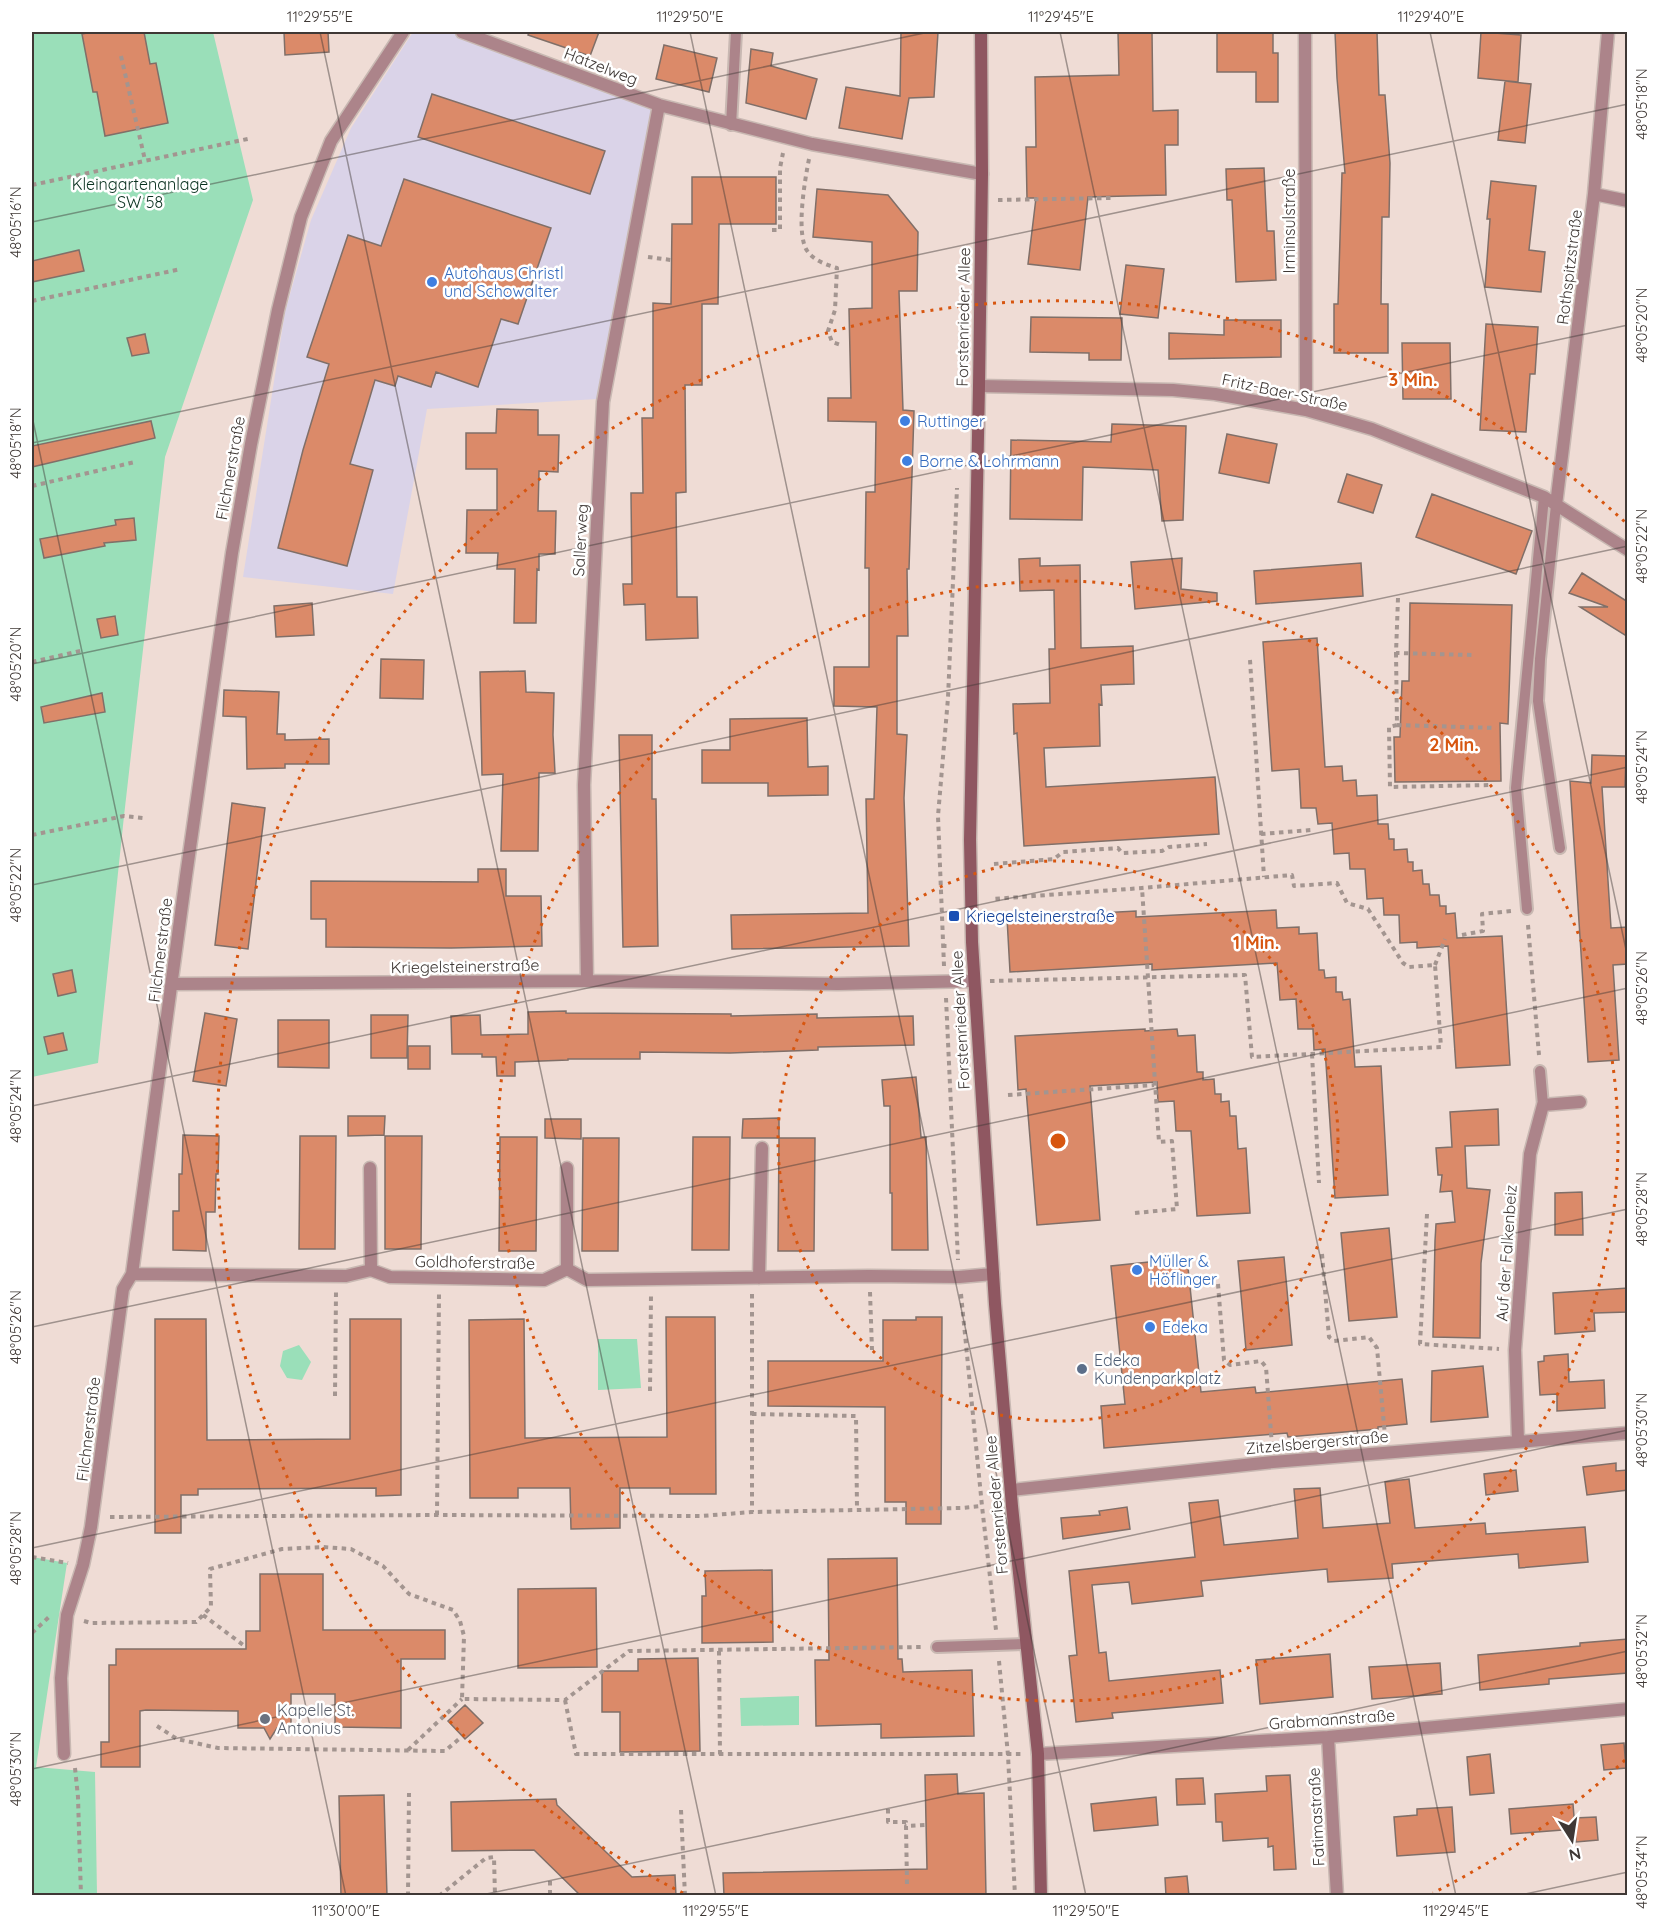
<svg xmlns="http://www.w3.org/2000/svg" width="1659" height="1927" font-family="Quicksand,sans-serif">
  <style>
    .industrial { fill: #dad3e8 }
    .green { fill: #9adfb9 }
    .building { fill: #db8a69; stroke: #806f68; stroke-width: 1.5 }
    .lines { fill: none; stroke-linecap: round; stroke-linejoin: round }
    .lane-casing { stroke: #c8b8b2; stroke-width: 14 }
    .street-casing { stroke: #c8b8b2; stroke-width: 15 }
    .secondary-casing { stroke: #c8b8b2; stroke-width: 15 }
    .path { stroke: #a39590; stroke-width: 4; stroke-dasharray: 4.5 4.5; stroke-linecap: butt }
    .lane { stroke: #ac848a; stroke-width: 10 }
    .street { stroke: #ac848a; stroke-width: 12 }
    .secondary { stroke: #8f5761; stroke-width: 12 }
    .ticks { fill: none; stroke: #3f3835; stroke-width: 1.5; stroke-opacity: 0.45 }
    .ring { fill: none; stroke: #d75610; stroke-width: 3; stroke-dasharray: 3 6 }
    .shop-dot { fill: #3f7fe0; stroke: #fff; stroke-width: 2 }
    .transit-dot { fill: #1a4fb4; stroke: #fff; stroke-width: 2 }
    .service-dot { fill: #5c6f8a; stroke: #fff; stroke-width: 2 }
    .worship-dot { fill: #6b7280; stroke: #fff; stroke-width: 2 }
    .labels { text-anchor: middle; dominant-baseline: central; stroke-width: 5; stroke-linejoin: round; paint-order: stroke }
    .street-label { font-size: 16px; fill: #3f3835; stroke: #fff }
    .park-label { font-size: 16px; fill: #09311f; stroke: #fff }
    .shop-label { font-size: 16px; fill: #366cbe; stroke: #fff; text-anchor: start }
    .transit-label { font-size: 16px; fill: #164399; stroke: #fff; text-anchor: start }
    .service-label { font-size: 16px; fill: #4e5e75; stroke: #fff; text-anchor: start }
    .worship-label { font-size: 16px; fill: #5b616d; stroke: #fff; text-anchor: start }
    .centre { fill: #d75610; stroke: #fff; stroke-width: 3 }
    .ring-label { font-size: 18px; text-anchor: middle; font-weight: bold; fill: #d75610; stroke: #fff; stroke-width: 5; stroke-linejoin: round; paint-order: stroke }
    .neatline { fill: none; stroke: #3f3835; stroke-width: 2 }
    .ticks-label { font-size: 15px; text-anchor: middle; fill: #3f3835 }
  </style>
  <rect width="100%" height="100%" fill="#efdcd5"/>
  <path class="industrial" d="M413,32H450L654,107L598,399L427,409L393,594L243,577L285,312L311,220L351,128Z"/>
  <path class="green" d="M32,32H213L253,200L165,457L124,816L98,1063L32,1077Z
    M598,1339H637L641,1388L598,1390Z
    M299,1345L311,1362L302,1380L287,1378L280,1366L283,1351Z
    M32,1557L67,1563L36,1767L95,1772L97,1895H32Z
    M799,1696V1725L741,1726L740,1698Z"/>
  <path class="building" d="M92,32H144L150,64L156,63L168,123L105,136L97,92H93L82,34Z
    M284,32H328L329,52L285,55Z
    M529,32H599L590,56L528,35Z
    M901,32H938L934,97L909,98L902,139L839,128L846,87L900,96Z
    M1118,32H1152L1153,111L1178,110V145H1165L1166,195L1088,197L1080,270L1028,264L1036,198H1027L1026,147H1036L1035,77L1119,75Z
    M1217,32H1273V53H1278V102H1256V72H1217Z
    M1335,32H1377L1379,95H1385L1390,163L1389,217H1382L1381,304H1388V353H1334V304H1338L1342,173H1345L1337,78Z
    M1481,32L1521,35L1518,82L1478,78Z
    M664,45L717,58L709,92L656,79Z
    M751,49L773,53L771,66L817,79L806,119L746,103Z
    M1505,81L1531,84L1525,143L1498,140Z
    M432,94L605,151L590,194L418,137Z
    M1264,168L1267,231H1274L1276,280L1236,282L1232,200H1227L1226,169Z
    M692,177H776V224H719L718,304H702V385H685L686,492L676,493L677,597H697L698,638L646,640L645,604L624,605L623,584H632L631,493H643L642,418H653V303L671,304L672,224H692Z
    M404,179L551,228L518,324L501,319L478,387L436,372L431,387L398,376L395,386L375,380L350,464L373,470L347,566L278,548L303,450L329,364L307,357L348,235L381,246Z
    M1491,181L1536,186L1529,250L1545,252L1541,292L1485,287L1490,219H1487Z
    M817,189L888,195L918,232L917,291H899L903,410L914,411L909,569H907L908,636H897V734L907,735L904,798L909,946L732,949L731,915L868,913L866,799H874L877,707L834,706V667H869V568H865L866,492H875L876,422L828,421V398H851L849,309L872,308V242L813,237Z
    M79,250L84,271L32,282V261Z
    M1126,265L1164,269L1158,318L1120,314Z
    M1031,317L1122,318L1121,360H1089V353L1030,352Z
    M1224,320H1281V357L1169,359V333L1224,335Z
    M1486,324L1538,327L1535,374H1530L1526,432L1480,430Z
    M145,334L149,353L132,356L127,338Z
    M1402,343H1450L1451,399H1403Z
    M497,409L538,410V435H559L558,472L539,471L538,511H556L555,554H539V570L537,569L536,623H514L515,569H497L498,553H466L467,510H497V469H466V433H496Z
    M151,421L155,438L32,467V446Z
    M1112,424L1186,426L1183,520L1162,521L1158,470L1083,467L1082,520L1010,519L1011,440L1111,442Z
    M1227,434L1277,444L1269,483L1219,473Z
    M1347,474L1382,485L1373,513L1338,502Z
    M1432,494L1532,531L1516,574L1416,537Z
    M134,518L136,540L104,543L105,546L44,558L40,539L116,525L115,520Z
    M1040,558V566L1080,565L1081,648L1133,646L1134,684L1101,685L1102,705L1099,704L1100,746L1044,748L1046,787L1215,777L1219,834L1024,846L1017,733L1014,734L1013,704L1050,703L1049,649H1055L1054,590L1020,591L1019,559Z
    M1182,558L1181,589L1217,593V601L1135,609L1131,562Z
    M1361,563L1363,596L1256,604L1254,571Z
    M1582,573L1628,602V637L1580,607H1608L1569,593Z
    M312,603L314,635L276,637L274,606Z
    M1410,603L1512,605L1508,724L1500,723L1501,781L1395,782L1394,737H1400L1402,681H1409Z
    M115,616L118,635L101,638L97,619Z
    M1317,638L1325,767L1342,766L1343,781L1356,780L1357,796L1377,795L1378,824H1388L1389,839H1394V850L1407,849L1408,862H1413V871L1422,870L1423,884H1429L1430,895H1439L1440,906H1446V914L1455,913L1457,938L1502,936L1510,1065L1456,1068L1448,946L1417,948V942L1400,943L1399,915H1384L1383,898L1367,899L1365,869H1350L1349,853L1334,854L1332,823L1318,824L1316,808H1301L1299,769L1272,771L1263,642Z
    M381,659L424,660L423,699L380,698Z
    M525,671L526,692L554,693L553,735L555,773H539L538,851H501L503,774L482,775L480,672Z
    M224,690L279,692L277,734H285V740L329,739V764H285V768L247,769L246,717L223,716Z
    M102,693L105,712L44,723L41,707Z
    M807,718L808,767L828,766V795L768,796V783H702V750H730V719Z
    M619,735H652V799H656L658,946L623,947Z
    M1592,755L1626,756L1625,787H1602L1611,928L1628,927V964L1613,965L1619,1060L1588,1062L1570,781L1591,783Z
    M232,803L265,808L248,949L215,945Z
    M478,869H506V896H541L542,946L451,948L326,947V919H311V881L478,882Z
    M1276,910L1277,928L1299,927V934L1317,933L1319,970H1324L1325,978L1336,977V992H1342L1343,1000L1350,999L1355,1067L1381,1066L1388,1195L1335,1198L1325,1049L1314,1050L1313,1029H1298L1296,999L1280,1000L1277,963L1152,970V964L1010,972L1007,918L1136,911V917Z
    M72,970L76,992L58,996L53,974Z
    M566,1011V1013L731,1014V1016L817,1014V1018L913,1016L914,1045L818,1047V1050L730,1053L640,1052V1059H568V1060L515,1062V1076H497L496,1057H482V1054H452L451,1016L480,1015L481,1035L528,1034V1012Z
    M205,1013L237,1019L226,1086L193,1081Z
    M371,1015H408L407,1058H371Z
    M278,1020H329V1068L278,1067Z
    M1145,1029V1031L1177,1029L1178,1036L1195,1035L1197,1072H1203V1080L1214,1079L1215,1094H1221V1102L1229,1101L1230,1116H1236L1238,1149L1246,1148L1250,1213L1197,1216L1191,1131H1176L1174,1101L1158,1102L1157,1082L1090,1086L1100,1220L1037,1225L1026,1089L1018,1090L1015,1036Z
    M63,1033L67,1050L48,1054L44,1037Z
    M408,1046H430V1069H408Z
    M916,1077L921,1137H926L928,1250H892V1193H890V1106H884L882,1080Z
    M1498,1109L1499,1145L1465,1146L1467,1188L1490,1190L1481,1263L1480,1338L1433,1337L1435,1241L1436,1224L1455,1222L1452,1191L1440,1192L1442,1175H1438L1436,1148L1452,1147L1450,1112Z
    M348,1116H385L384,1135L348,1136Z
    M779,1118V1138H742L743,1119Z
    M545,1119H581V1139L545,1138Z
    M183,1135L219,1136L218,1174H216L215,1212H206V1251L173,1250V1211H179V1174H182Z
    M300,1136H336L335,1249H299Z
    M385,1136H422L421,1249H385Z
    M500,1137H537L536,1251H499Z
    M693,1137H730L729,1250H692Z
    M583,1138H619L618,1251H582Z
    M779,1138H815L814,1251H778Z
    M1582,1192L1583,1235H1555V1193Z
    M1389,1228L1397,1317L1349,1321L1341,1233Z
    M1284,1257L1292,1345L1246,1350L1238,1261Z
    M1187,1258L1201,1392L1255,1387L1256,1393L1402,1379L1407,1424L1378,1427V1429L1288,1437L1287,1433L1104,1448L1101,1406L1125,1404L1111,1266Z
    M1628,1288V1312L1594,1313L1595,1331L1555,1334L1553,1293Z
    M666,1317H715L716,1494H670V1488H620V1528L571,1529L570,1488H518V1498H470L469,1320L524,1319L525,1438L667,1437Z
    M916,1317H942L941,1524H906V1502H885V1407L768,1406V1361H883V1320H916Z
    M155,1319H206L207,1440L350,1439V1319H401V1495L376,1496V1488L198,1489V1495H181V1533H155Z
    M1568,1354L1569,1382L1604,1380L1605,1408L1557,1411V1394L1540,1395L1538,1362L1544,1361V1356Z
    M1483,1366L1488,1417L1431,1422L1432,1371Z
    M1616,1463V1471L1628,1470V1490L1587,1495L1583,1467Z
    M1516,1470L1518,1491L1486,1495L1484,1474Z
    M1409,1479L1415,1528L1485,1523L1486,1534L1585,1527L1588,1562L1519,1568L1518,1554L1392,1564L1393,1578L1328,1582L1327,1569L1262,1575L1201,1581L1203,1596L1132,1604L1129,1582L1092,1585L1099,1653L1106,1652L1109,1681L1220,1670L1223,1703L1112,1713L1113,1718L1076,1722L1069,1656L1077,1655L1069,1571L1195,1557L1189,1503L1218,1500L1224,1545L1298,1538L1294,1489L1320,1488L1323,1528L1390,1523L1385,1482Z
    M1127,1507L1130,1529L1063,1539L1061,1518L1100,1515L1099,1511Z
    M897,1558L898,1659H902L903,1672L972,1670L974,1736L881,1738V1724L816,1726L815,1660H829L828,1559Z
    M772,1570L773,1642L702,1643V1596H706L705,1571Z
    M260,1574H323V1630H445V1659H401V1728L335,1727V1694H291V1728H277L270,1739L264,1728H238V1711L146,1710L140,1711V1767H101V1742H109V1665H116V1649H246V1631H260Z
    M596,1588L597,1667L518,1668V1589Z
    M1628,1639V1673L1549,1679V1684L1480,1690L1478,1655L1580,1646V1643Z
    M1330,1654L1333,1697L1260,1704L1256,1660Z
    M698,1658L700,1751L620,1752V1712H602V1671H638V1659Z
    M1440,1663L1442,1694L1372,1699L1369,1667Z
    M465,1705L483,1723L465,1739L448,1721Z
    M1624,1743L1626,1768L1604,1770L1601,1745Z
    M1490,1754L1494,1793L1470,1795L1467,1757Z
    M957,1774L958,1794L984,1793L986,1896H724L723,1873L927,1869L925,1775Z
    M1290,1775L1296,1869L1274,1870L1273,1846L1268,1847V1838L1223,1841L1222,1822H1216L1215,1794L1267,1791L1266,1776Z
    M1203,1778L1205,1804L1177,1805L1176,1779Z
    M384,1795L387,1896H341L339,1796Z
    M1156,1797L1158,1825L1094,1831L1091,1804Z
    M556,1799L557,1805L632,1877L675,1875L676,1896H581L534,1850L452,1851L451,1802Z
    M1573,1804L1575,1829L1511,1834L1509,1809Z
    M1452,1807L1455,1852L1397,1856L1394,1817L1417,1815V1809Z
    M1596,1817L1598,1840L1576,1842L1574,1818Z
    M1187,1876L1189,1896H1166L1165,1878Z"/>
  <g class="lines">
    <g class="lane-casing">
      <path id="lane" d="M731,125L736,32
        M1556,505L1540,659L1538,701L1560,848
        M1527,909L1516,788L1544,497
        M1540,1071L1543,1105
        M937,1647L1026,1644"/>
    </g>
    <g class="street-casing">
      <path id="street" d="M462,32L659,105L812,144L982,174
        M1305,32L1306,410
        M1594,194L1628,201
        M979,386L1173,390L1215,394L1306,410L1372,429L1544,497L1628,550
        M1556,505L1594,194L1608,32
        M587,981L584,785L603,402L659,105
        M172,984L587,981L838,984L974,981
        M370,1168L371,1270
        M567,1269V1168
        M132,1274L346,1276L371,1270L390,1277L544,1280L567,1269L587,1280L869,1276L959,1277L993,1274
        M759,1278L762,1148
        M1518,1441L1515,1350L1530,1154L1543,1105L1580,1102
        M1011,1490L1273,1462L1628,1433
        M1328,1737L1337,1896
        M64,1754L61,1678L67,1615L83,1565L91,1527L123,1289L132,1274L186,876L232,553L251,444L278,310L301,217L331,141L403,32
        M1038,1754L1328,1737L1628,1709"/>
    </g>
    <g class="secondary-casing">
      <path id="secondary" d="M981,32L982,174L979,386L970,840L972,942L995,1304L1012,1506L1038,1754L1041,1896"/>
    </g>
    <path class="path" d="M121,56L145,160
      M809,159C805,179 795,236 808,252C815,261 827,265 837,268L835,310L828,331L832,342L841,345
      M32,185L252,138
      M998,200L1111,198
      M772,230H780V168L783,153
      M648,257L671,260
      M32,301L181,269
      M32,486L135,462
      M1398,598L1396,653L1472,655
      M1396,653L1397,725L1496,728
      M1250,660L1264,877
      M32,662L84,650
      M1397,725L1389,727L1390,787L1492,785
      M1261,834L1311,830
      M32,835L124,816L143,818
      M994,864L1054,859L1063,852L1118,848L1122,853L1162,851L1169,847L1207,844
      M1528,925L1539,1055
      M1462,935L1483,931L1482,914L1511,911
      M942,946H949
      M1435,965L1445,939
      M944,966L938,816L948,698L957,488
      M990,981L1245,975L1252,1057L1441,1047L1435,965L1409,967L1403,963L1368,909L1347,903L1337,883L1294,886L1292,875L1142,888L993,899
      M946,998L958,1260
      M1312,1054L1319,1183
      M1008,1095L1154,1085
      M1135,1213L1177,1209L1172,1141L1159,1142L1142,888
      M1427,1214L1420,1344L1499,1349
      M1322,1254L1329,1337L1334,1341L1369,1337L1377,1348L1385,1436
      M1218,1284L1224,1360L1230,1365L1261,1361L1266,1367L1272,1446
      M870,1292L872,1350
      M752,1294V1512
      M961,1294L982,1506L996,1630
      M650,1391L651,1295
      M335,1396L336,1292
      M752,1414L856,1416L857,1509
      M437,1515L439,1294
      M110,1517L437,1515L701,1516L752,1512L961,1508L982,1506
      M32,1557L68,1563
      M203,1615L246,1647
      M84,1621L91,1623L196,1622L211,1607L210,1569L282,1549L323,1547L351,1549L383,1566L409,1594L453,1610L460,1621L464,1636L462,1699L565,1700L629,1651L921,1647
      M32,1633L49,1617
      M719,1651L720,1755
      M999,1661L1008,1755L1015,1896
      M565,1700L576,1754H1022
      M157,1726L177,1739L218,1748L445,1751L459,1739
      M408,1750L462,1699
      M75,1768L78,1797L81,1896
      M888,1809V1822H906V1826
      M681,1810L685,1896
      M550,1881V1896
      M907,1884L906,1826L926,1825
      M408,1896L409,1793
      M439,1896L486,1858L494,1857L495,1896"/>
    <use href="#lane" class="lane"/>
    <use href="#street" class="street"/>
    <use href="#secondary" class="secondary"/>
  </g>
  <path class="ticks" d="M320,32L716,1896M690,32L1086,1896M1060,32L1456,1896M1430,32L1628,959M32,222L929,32M32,416L346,1896M32,443L1628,104M32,664L1628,325M32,885L1628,546M32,1106L1628,767M32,1327L1628,988M32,1548L1628,1209M32,1769L1628,1430M477,1896L1628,1651M1516,1896L1628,1872"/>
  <g class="ring">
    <circle cx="1058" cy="1141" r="280"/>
    <circle cx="1058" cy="1141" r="560"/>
    <path d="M1625 1760A840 840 0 0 1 1433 1893M683 1893A840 840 0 1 1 1625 522"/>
  </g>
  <g class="shop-dot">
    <circle cx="432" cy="282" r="6"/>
    <circle cx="905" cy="421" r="6"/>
    <circle cx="907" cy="461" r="6"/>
    <circle cx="1137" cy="1270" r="6"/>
    <circle cx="1150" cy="1327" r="6"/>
  </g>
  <rect class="transit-dot" x="948" y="910" width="12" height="12" rx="3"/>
  <circle class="service-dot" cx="1082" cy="1369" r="6"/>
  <circle class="worship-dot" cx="265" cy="1719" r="6"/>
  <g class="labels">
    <g class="street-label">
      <text transform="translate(601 66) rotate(21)">Hatzelweg</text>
      <text transform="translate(1289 221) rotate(-90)">Irminsulstraße</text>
      <text transform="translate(1569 267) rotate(-83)">Rothspitzstraße</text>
      <text transform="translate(963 317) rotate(-89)">Forstenrieder Allee</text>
      <text transform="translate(1285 392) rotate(12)">Fritz-Baer-Straße</text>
      <text transform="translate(230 468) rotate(-80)">Filchnerstraße</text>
      <text transform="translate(580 540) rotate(-87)">Sallerweg</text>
      <text transform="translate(160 950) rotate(-83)">Filchnerstraße</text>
      <text transform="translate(465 966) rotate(-1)">Kriegelsteinerstraße</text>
      <text transform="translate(960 1020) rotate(-93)">Forstenrieder Allee</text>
      <text transform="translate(1506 1253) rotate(-86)">Auf der Falkenbeiz</text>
      <text transform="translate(475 1262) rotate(1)">Goldhoferstraße</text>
      <text transform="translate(88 1429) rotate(-83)">Filchnerstraße</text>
      <text transform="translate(1317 1442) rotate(-5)">Zitzelsbergerstraße</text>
      <text transform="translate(996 1505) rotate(-95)">Forstenrieder Allee</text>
      <text transform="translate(1332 1719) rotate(-4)">Grabmannstraße</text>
      <text transform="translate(1316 1817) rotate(-93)">Fatimastraße</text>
    </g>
    <g class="park-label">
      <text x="140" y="184">Kleingartenanlage<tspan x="140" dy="18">SW 58</tspan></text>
    </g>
    <g class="shop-label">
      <text x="444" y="273">Autohaus Christl<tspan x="444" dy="18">und Schowalter</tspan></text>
      <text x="917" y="421">Ruttinger</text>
      <text x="919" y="461">Borne &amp; Lohrmann</text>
      <text x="1149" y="1261">Müller &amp;<tspan x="1149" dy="18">Höflinger</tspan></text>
      <text x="1162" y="1327">Edeka</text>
    </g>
    <g class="transit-label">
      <text x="966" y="916">Kriegelsteinerstraße</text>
    </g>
    <g class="service-label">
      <text x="1094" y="1360">Edeka<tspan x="1094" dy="18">Kundenparkplatz</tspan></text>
    </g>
    <g class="worship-label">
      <text x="277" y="1710">Kapelle St.<tspan x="277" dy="18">Antonius</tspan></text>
    </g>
  </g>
  <circle cx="1058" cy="1141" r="9" class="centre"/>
  <g class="ring-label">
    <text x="1413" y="386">3 Min.</text>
    <text x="1454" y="751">2 Min.</text>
    <text x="1256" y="949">1 Min.</text>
  </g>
  <rect width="1659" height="1927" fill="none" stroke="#ffffff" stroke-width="66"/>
  <g transform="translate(1572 1840) rotate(168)" stroke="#ffffff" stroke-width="4.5" paint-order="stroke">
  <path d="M0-4.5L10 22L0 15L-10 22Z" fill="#3f3835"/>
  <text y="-9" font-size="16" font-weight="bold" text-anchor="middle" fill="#3f3835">N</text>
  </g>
  <rect x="33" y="33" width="1593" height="1861" class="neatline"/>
  <g class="ticks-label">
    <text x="320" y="22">11°29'55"E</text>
    <text x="690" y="22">11°29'50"E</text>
    <text x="1061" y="22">11°29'45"E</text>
    <text x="1431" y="22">11°29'40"E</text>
    <text transform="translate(1642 104) rotate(-90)" y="5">48°05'18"N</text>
    <text transform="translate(16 222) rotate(-90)" y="5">48°05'16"N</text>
    <text transform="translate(1642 325) rotate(-90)" y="5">48°05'20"N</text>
    <text transform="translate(16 443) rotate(-90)" y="5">48°05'18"N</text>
    <text transform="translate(1642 546) rotate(-90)" y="5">48°05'22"N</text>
    <text transform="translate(16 664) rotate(-90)" y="5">48°05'20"N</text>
    <text transform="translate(1642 767) rotate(-90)" y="5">48°05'24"N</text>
    <text transform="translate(16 885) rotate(-90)" y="5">48°05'22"N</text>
    <text transform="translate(1642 988) rotate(-90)" y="5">48°05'26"N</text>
    <text transform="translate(16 1106) rotate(-90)" y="5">48°05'24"N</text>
    <text transform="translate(1642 1209) rotate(-90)" y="5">48°05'28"N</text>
    <text transform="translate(16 1327) rotate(-90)" y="5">48°05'26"N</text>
    <text transform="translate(1642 1430) rotate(-90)" y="5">48°05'30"N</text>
    <text transform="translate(16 1548) rotate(-90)" y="5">48°05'28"N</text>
    <text transform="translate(1642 1651) rotate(-90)" y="5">48°05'32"N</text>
    <text transform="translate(16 1769) rotate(-90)" y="5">48°05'30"N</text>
    <text transform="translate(1642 1872) rotate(-90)" y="5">48°05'34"N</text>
    <text x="346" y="1916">11°30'00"E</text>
    <text x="716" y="1916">11°29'55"E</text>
    <text x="1086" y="1916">11°29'50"E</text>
    <text x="1456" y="1916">11°29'45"E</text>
  </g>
</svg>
